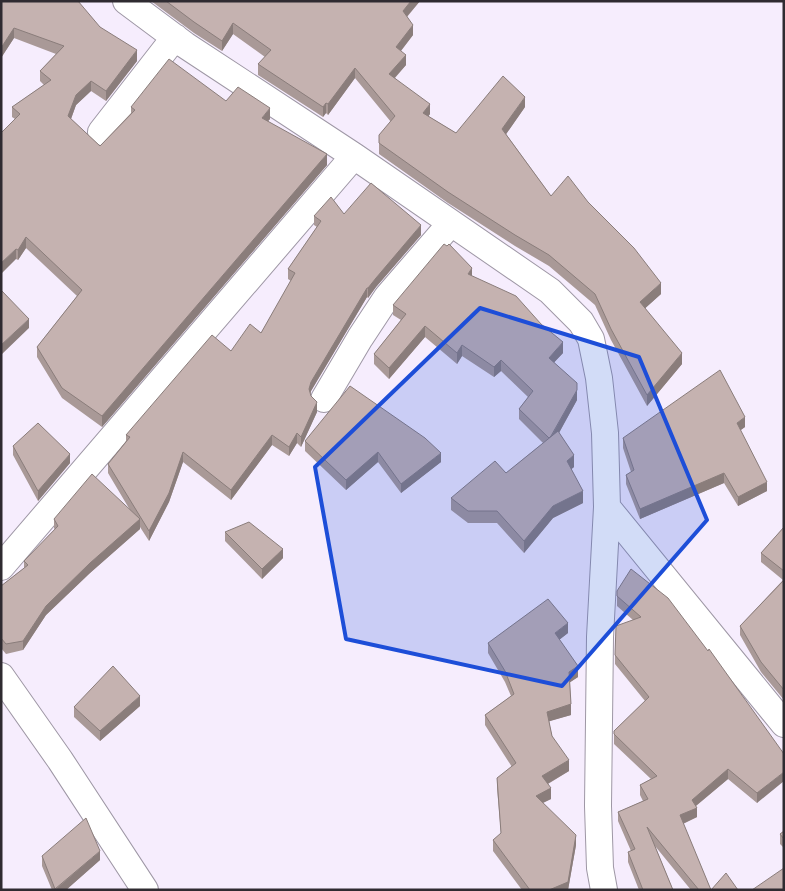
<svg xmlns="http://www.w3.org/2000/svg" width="785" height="891" font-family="'Titillium Web',sans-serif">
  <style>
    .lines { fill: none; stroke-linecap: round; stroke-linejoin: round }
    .minor-casing { stroke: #9e97a5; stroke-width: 28 }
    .minor { stroke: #fff; stroke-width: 26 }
    .wall { fill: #a99997 }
    .shaded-wall { fill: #8a7d7b }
    .building { fill: #c5b2b0; stroke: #8a7d7b }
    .marked { fill: #1d4ed8; fill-opacity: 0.2; stroke: #1d4ed8; stroke-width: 4; stroke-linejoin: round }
  </style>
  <rect width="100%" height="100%" fill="#f6edfd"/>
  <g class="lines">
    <g class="minor-casing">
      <path id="minor" d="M126,1L185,45L354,156L550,291L581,322L591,339L599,378L605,433L607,507L600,637L598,806L600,868L604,890
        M101,132L175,37
        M324,399L360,338L387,297L451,223
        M607,507L784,724
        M1,567L354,156
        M1,676L60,760L145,890"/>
    </g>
    <use href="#minor" class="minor"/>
  </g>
  <path class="wall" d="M1,1L100,27L137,61L106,101L91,91L76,105L71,119L100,146L131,113V107L226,101L270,119L268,121L327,165L102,427L62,398L37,357V347L77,296L26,248L18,260L16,259L15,119L12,117V107L44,85L40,81V71L56,54L14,38L1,58Z
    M151,1H420L407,17L413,35L401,51L406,65L395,78L430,114L428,116L456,133L525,107L506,134L551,196L661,294L645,308L682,364L647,406L611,340L595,305L549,266L515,246L448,203L379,154V135L391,122L355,78L328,115L326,113L323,117L258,75V64L265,57L233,34L222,51L194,33Z
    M344,214L421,235L376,287L368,298L367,297L311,391L310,394L317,412L301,447L297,443L289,456L272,445L231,500L183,462L169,502L149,541L140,527V529L90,573L46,615L23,650L6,654L1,648V586L24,568V561L55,530L54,528V519L130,510L108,473V464L126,441V435L231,351L261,333L291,281L288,279V269L317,227L314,225V216Z
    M472,276L563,353L554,362L577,400L559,433L574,467L571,469L583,503L553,518L524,553L497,523H468L451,510V498L506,473L543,443L519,419V409L528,397L501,371L494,377L462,356L457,364L425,337L389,379L374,364V354L401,320L393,315V305Z
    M745,427L740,430L767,491L738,506L724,483L640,519L626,484V475L631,472L623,448V438Z
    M305,441L441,462L401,493L378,462L346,490L305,451Z
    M13,446L70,463L38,501L13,455Z
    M784,527V700L761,672L740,635V626L783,580L761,562V553Z
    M225,532L283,558L262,579L225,541Z
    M617,591L784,754L757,803L728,779L696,806L697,817L683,824L711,890H738H691L655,846L673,890H639L628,862V852L631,851L618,821V812L643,801L640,795V785L651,779L614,744V731L645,701L615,664V655L633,620L617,606Z
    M568,633L559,640L578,677L570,682L571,715L549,721L552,736L569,771L548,784L551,799L543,803L576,845L568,890H522L493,851V840L501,834L497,788V778L512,767L485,725V715L511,696L505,682L488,653V643Z
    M140,706L100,741L74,717V707Z
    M784,831V848L780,844V834Z
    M42,856L100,860L66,890H52L42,866Z"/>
  <path class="shaded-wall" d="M411,1H420L403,21V11Z
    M233,23V34L222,51V41Z
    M413,25V35L396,57V47Z
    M14,28V38L1,58V48Z
    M137,50V61L106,101V91Z
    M406,55V65L389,84V74Z
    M355,68V78L328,115V104Z
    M91,81V91L76,105L68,127V116L76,95Z
    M525,97V107L502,140V129Z
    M326,103V113L323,117V107Z
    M430,104V114L423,124V113Z
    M270,108V119L262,128V118Z
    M327,154V165L102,427V416Z
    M421,225V235L376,287L368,298V288L376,278Z
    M26,237V248L18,260V250Z
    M16,249V259L1,274V263Z
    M472,268V278L468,274Z
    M661,283V294L640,313V302Z
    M367,288V297L311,391L309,398V389L311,382Z
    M29,319V328L1,355V345Z
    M425,326V337L389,379V368Z
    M563,342V353L549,368V358Z
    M462,345V356L457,364V353Z
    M682,353V364L647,406V395Z
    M501,360V371L494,377V367Z
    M577,390V400L550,449V439Z
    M317,402V412L301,447V437Z
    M745,417V427L737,433V423Z
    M297,433V443L289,456V447Z
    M272,435V445L231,500V490Z
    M183,452V462L169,502L149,541V531Z
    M378,452V462L346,490V480Z
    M441,453V462L401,493V484Z
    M70,454V463L38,501V491Z
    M574,455V467L567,473V461Z
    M724,473V483L640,519V509Z
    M767,482V491L738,506V497Z
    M583,491V503L553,518L524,553V541L553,506Z
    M140,519V529L90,573L46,615L23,650V641L46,606L90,563Z
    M283,549V558L262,579V569Z
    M568,623V633L555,643V633Z
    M578,666V677L569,683V672Z
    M140,696V706L100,741V731Z
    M571,704V715L547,722V712Z
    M569,760V771L542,787V776Z
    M728,769V779L692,809V800Z
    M784,772V781L757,803V793Z
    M551,788V799L536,806V796Z
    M697,808V817L680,825V815Z
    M576,835V845L568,890H549Z
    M100,851V860L66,890H55Z"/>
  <path class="building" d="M1,1H78L100,27L137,50L106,91L91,81L76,95L68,116L100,146L135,110L131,107L169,59L226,101L238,87L270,108L262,118L327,154L102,416L62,388L37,347L82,290L26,237L18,250L16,249L1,263V133L20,114L12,107L51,80L40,71L64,46L14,28L1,48Z
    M166,1H411L403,11L413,25L396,47L406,55L389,74L430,104L423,113L456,133L503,76L525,97L502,129L551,196L568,176L588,202L634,248L661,283L640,302L682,353L647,395L611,329L595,294L549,255L515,235L448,192L379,143V135L395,116L355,68L328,104L326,103L323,107L258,64L271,50L233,23L222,41L194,22Z
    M371,183L421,225L376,278L368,288H367L311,382L309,389L311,396L317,402L301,437L297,433L289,447L272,435L231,490L183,452L169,493L149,531L108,464L130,437L126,435L212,335L231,351L250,324L261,333L295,273L288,269L321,221L314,216L331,197L344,214Z
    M444,244L447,246L449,244L472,268L468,274L516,296L541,324L563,342L549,358L577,383V390L551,436L549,438L519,409L533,391L501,360L494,367L462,345L457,353L425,326L389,368L374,354L406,314L393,305Z
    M1,290L29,319L1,345Z
    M720,370L745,417L737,423L767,482L738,497L724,473L640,509L626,475L634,470L623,438Z
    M350,386L425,438L441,453L401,484L378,452L346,480L305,441Z
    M38,423L70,454L38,491L13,446Z
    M558,431L574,455L567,461L583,491L553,506L524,541L497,511H468L451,498L495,461L506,473Z
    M92,474L140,519L90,563L46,606L23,641L6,644L1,638V586L28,565L24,561L58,526L54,519Z
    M249,522L283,549L262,569L225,532Z
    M784,527V571L761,553Z
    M631,569L668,598L708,651L709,649L784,754V772L757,793L728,769L692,800L697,808L680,815L711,890L726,873L738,890H699L647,827L673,890H643L628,852L635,849L618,812L648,799L640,785L657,776L614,734V731L649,697L615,655L616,626L641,617L617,596V591Z
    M784,580V690L761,662L740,626Z
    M548,599L568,623L555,633L578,666L569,672L571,704L547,712L552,736L569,760L542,776L551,788L536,796L576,835L568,882L549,890H530L493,840L501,833L497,778L516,763L485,715L514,694L505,671L488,643Z
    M113,666L140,696L100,731L74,707Z
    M86,818L100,851L55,889L42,856Z
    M784,831V839L780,834Z
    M784,868V890H752Z"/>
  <path class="marked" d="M480,308L639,357L707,520L562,686L346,639L315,467Z"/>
  <rect width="785" height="891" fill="none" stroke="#2f2b31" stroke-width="5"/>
</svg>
